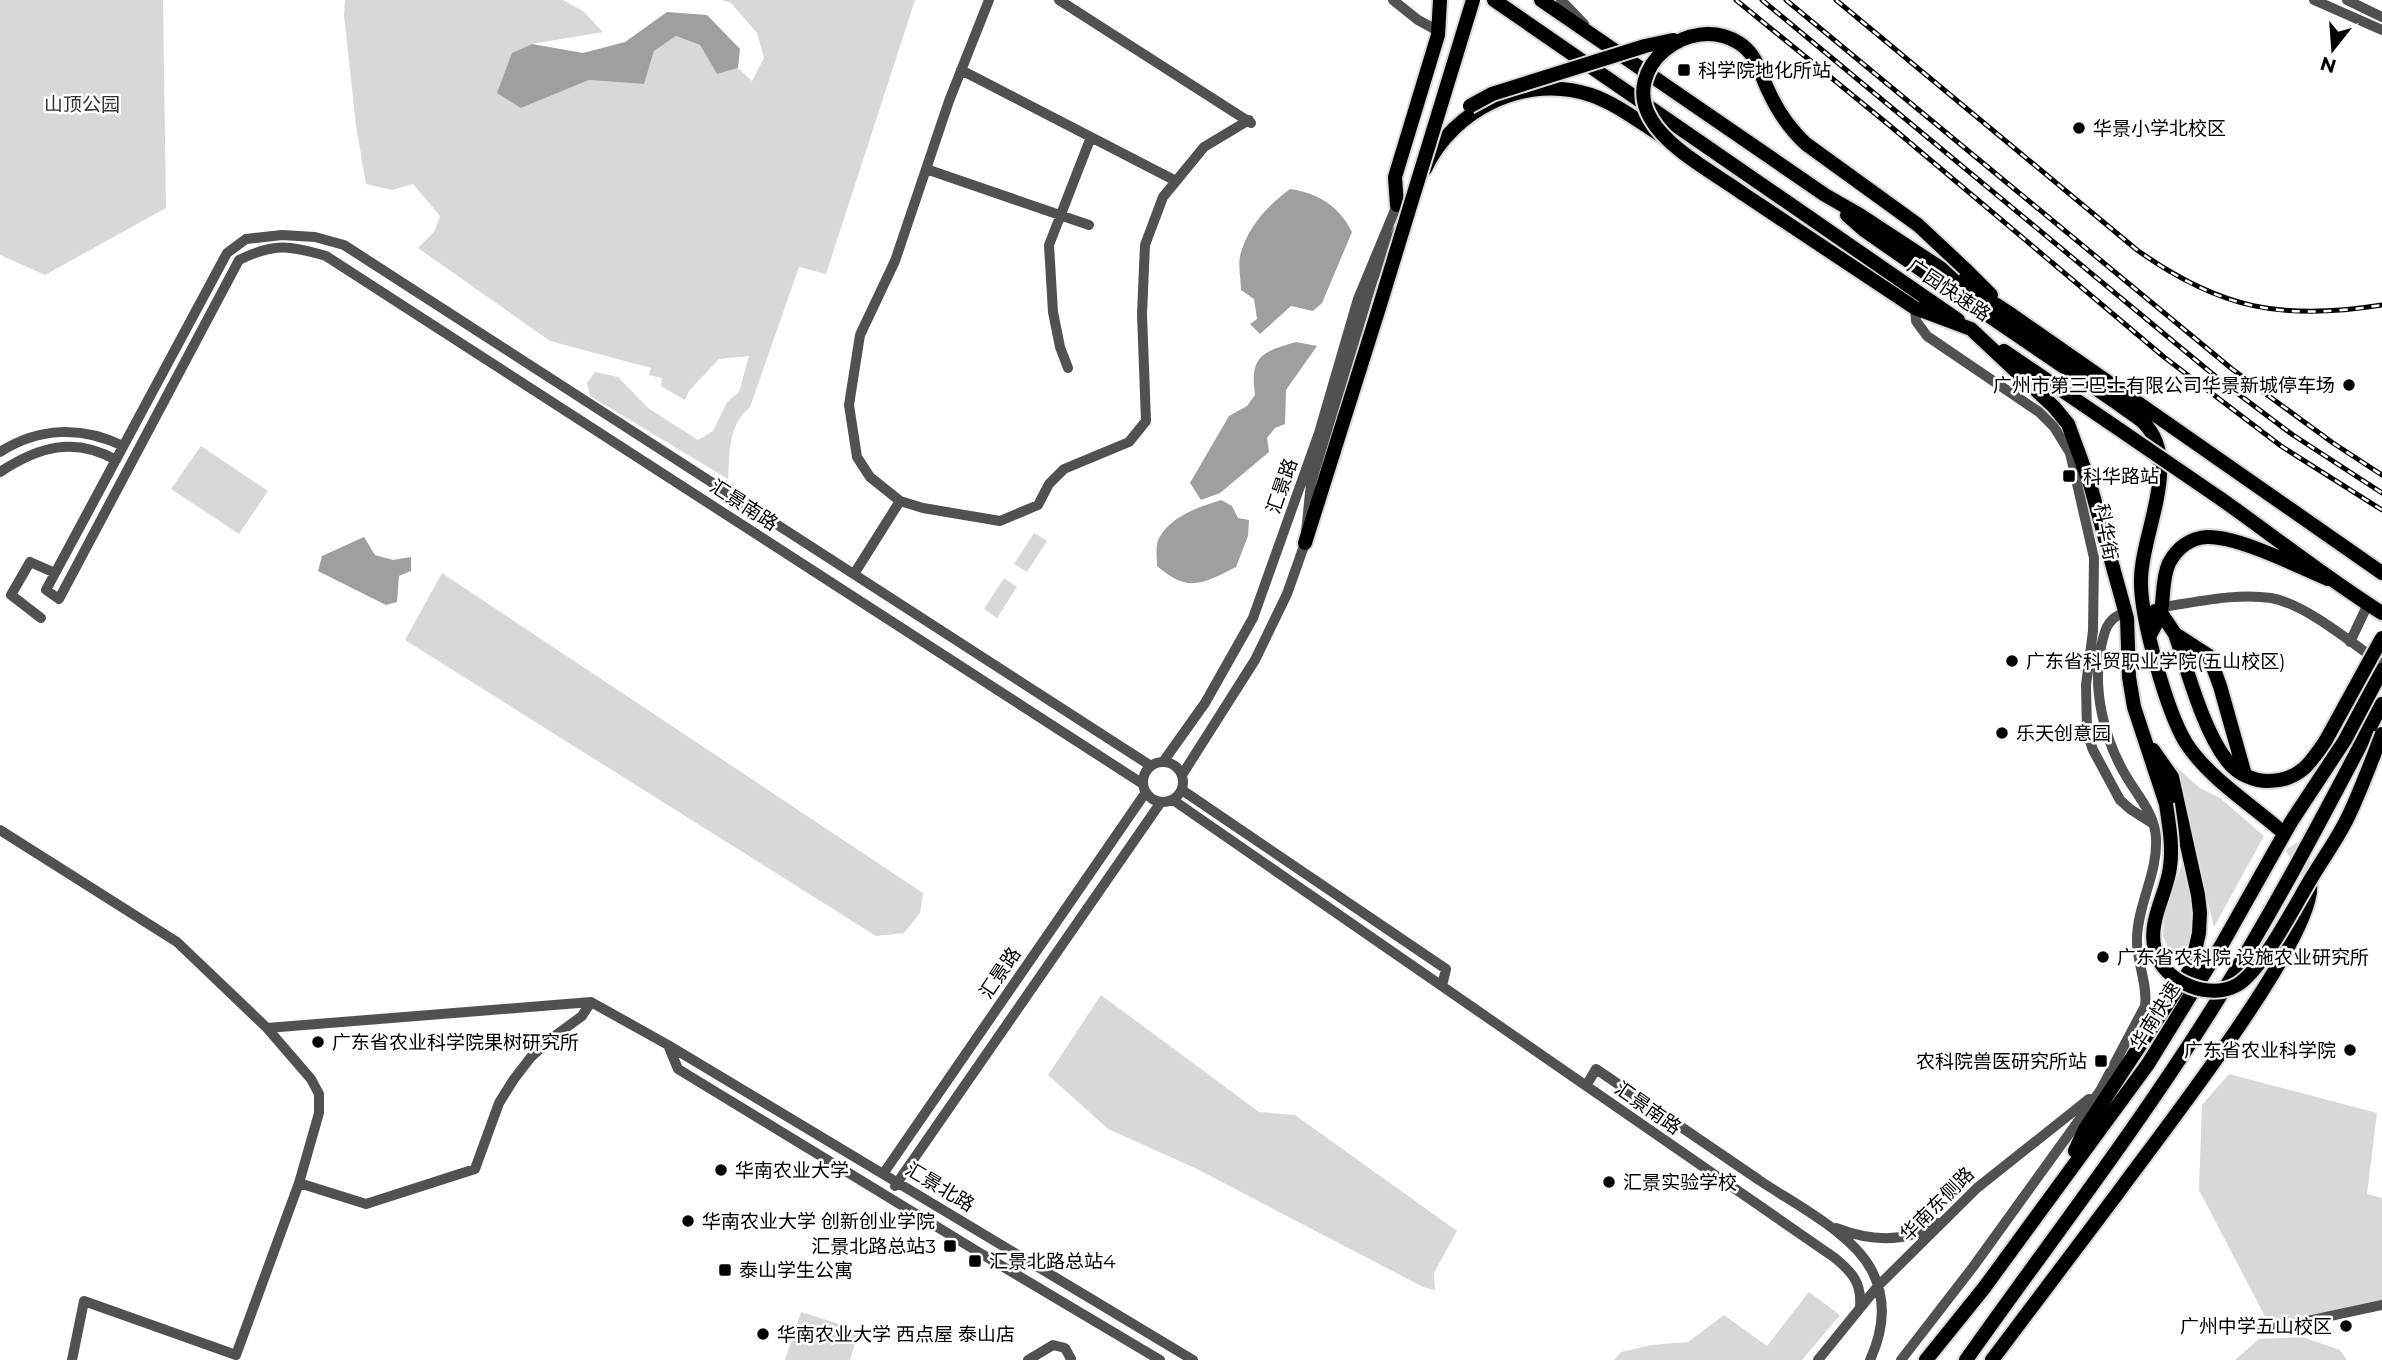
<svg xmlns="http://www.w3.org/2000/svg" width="2382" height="1360" font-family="Montserrat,'Noto Sans SC',sans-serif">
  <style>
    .green { fill: #d8d8d8 }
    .water { fill: #9f9f9f }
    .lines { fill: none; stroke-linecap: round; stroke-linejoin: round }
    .highway-tunnel { stroke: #d9d9d9; stroke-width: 14; stroke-dasharray: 14 7; stroke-linecap: butt }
    .highway-casing { stroke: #dbdbdb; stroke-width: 18 }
    .minor { stroke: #515151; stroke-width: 10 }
    .highway { stroke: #000; stroke-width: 14 }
    .rail-casing { stroke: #000; stroke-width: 5 }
    .rail { stroke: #fff; stroke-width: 2.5; stroke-dasharray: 8; stroke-linecap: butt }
    .highway-bridge-casing { stroke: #dbdbdb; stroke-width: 18; stroke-linecap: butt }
    .highway-bridge { stroke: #000; stroke-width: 14 }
    .poi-dot { fill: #000; stroke: #fff; stroke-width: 2.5 }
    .labels { text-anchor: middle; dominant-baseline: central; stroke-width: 5; stroke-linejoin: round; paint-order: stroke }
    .poi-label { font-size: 19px; fill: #000; stroke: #fff; text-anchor: start }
    .park-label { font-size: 19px; fill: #2f2f2f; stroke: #fff }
    .street-label { font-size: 19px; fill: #000; stroke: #fff }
  </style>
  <rect width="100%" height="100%" fill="#fff"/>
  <path class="green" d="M0,0H163L166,208L45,275L0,255Z
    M345,0H563L583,11L603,32L532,44L512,53L521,108L589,80L644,84L654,51L676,36L700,45L717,74L738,68L752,81L764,58L757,33L731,3L722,0H915L826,274L799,267L750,407C728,425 730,452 728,479L590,396L587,383L595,372L618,377L648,408L698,440L713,431L727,402L739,392L749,356L719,359L689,391L685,400L661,386L662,378L649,375L651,368L550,341L418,248L434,232L440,216L413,184L392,190L366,184L356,126L344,15Z
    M201,446L268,491L239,534L171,489Z
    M1034,533L1047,541L1027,572L1014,564Z
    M442,573L923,893L920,913L904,933L876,936L405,640Z
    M1004,578L1017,587L997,618L984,609Z
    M2174,765L2200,788L2220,798L2264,836L2214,927Z
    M2182,864L2196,923L2195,933L2180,961L2172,958L2163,936L2165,911Z
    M1101,995L1259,1112L1295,1115L1457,1231L1434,1273L1435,1290L1423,1287L1195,1168L1108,1129L1048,1075Z
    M2229,1074L2377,1113L2367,1194L2382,1198V1300L2270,1326L2199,1190L2202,1105Z
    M1809,1292L1840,1315L1802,1360H1614L1621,1352L1651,1345L1688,1342L1724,1315L1767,1346Z
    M801,1312L859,1330L850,1360H785Z
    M2302,1337L2340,1350L2347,1360H2235L2259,1339Z"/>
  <path class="water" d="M667,12L707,15L740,49L738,68L717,74L700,45L676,36L654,51L644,84L589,80L521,108L497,93L512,53L532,44L583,53L625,42Z
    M1290,189C1318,193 1339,206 1352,232L1322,303L1313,311L1291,306L1260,334L1250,324L1257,319L1254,299L1241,290C1241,280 1238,266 1240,256C1247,228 1267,206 1290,189Z
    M1296,342L1317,346L1286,390L1285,424L1275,428L1267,438L1269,452L1220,493L1201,500L1190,483L1229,416L1247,406L1255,395C1250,356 1261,352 1296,342Z
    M1221,500L1232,506L1238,518L1249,520L1248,536L1236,567C1202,584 1188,593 1157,566C1157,558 1155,545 1159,538C1171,516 1199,507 1221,500Z
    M364,537L375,555L393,560L411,557V571L399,576L397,602L386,605L318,571L322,556Z"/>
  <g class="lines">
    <path class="highway-tunnel" d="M2279,829L2307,869L2310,884"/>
    <g class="highway-casing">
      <path id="highway" d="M1494,0L1958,320
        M1541,0L1825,195L1860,215L2009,313L2382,573
        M1425,169C1453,109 1526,73 1591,95C1617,104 1641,123 1665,138
        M1742,193L1915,308L1971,329L2054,407L2068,424L2090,484L2127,618L2129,677L2134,707L2166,804
        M1397,205L1395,177L1438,35L1440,0
        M1847,215L1864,230L1920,269L2117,403C2126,410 2135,415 2143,422C2183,461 2141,533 2141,580C2140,617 2167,712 2186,743C2208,777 2249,803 2279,829
        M1965,269L1991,295
        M2004,351L2107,421
        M2221,499C2275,537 2326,578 2382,613
        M1305,543L1379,308
        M2155,611L2161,613L2175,634L2209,656L2220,686L2245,775
        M2175,634C2188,672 2204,734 2229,763C2238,774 2254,781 2268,781C2299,781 2310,764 2326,740
        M2150,635C2154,627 2160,619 2161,611C2164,595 2162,578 2169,563C2177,548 2190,538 2207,537C2238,536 2297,566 2328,579
        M2075,1151L2085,1129L2191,968L2199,933L2200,913L2198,895L2172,777L2153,750
        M1926,1360L1984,1288L2148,1064L2221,946L2291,822L2345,740L2382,670
        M1966,1360C2048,1244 2136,1130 2212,1009C2274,911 2328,807 2382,704
        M1992,1360C2034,1305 2075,1249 2117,1194C2153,1144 2318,935 2310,884"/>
    </g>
    <path class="minor" d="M989,0L949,101L895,261L860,335L849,405L857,457L870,477L900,501L923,508L1000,521L1038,505L1049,484L1064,469L1129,442L1146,421L1142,314L1145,245L1163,197L1204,147L1249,120
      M1059,0L1251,123
      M1393,0L1418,20L1438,31
      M1561,0L1584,24
      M2314,0L2382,30
      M2347,0L2382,17
      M961,70L1176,181
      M926,169L1089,225
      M1915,308L1916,321L1927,336L2039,412L2054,427L2070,453L2094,558L2093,631L2086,685L2087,733L2093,750L2120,800L2130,809L2152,823
      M1068,368L1060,347L1053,312L1049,245L1091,137
      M0,452C39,427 82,426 123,446
      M0,472C38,447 74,436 116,460
      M854,574L900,501
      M2169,606C2202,601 2238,593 2271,598C2306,604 2353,644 2382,664
      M41,618L11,595L30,562L55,573
      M2350,642L2368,604
      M1163,762L1205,703L1253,618L1319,433L1358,299L1397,205
      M1143 782a20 20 0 1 1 40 0a20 20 0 1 1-40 0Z
      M1182,775L1255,660L1287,594L1305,543L1311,483L1345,371L1373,279L1398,230
      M1143,784L326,256C289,245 274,243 239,260L59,599L46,590L227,253L246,239L282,235L315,237L344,245L1151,766
      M1182,790L1446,969L1442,986
      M1173,800L1835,1258C1852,1272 1862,1283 1860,1307
      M0,830L177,942L267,1028L311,1079L319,1094V1113L299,1183L236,1355L84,1301L72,1360
      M591,1002L668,1045L1193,1360
      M267,1028L591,1002
      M668,1045L678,1069L980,1253L1160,1360
      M1586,1086L1596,1069C1651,1106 1705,1143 1759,1180C1794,1204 1855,1234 1873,1273C1887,1302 1883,1332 1870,1360
      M883,1174L1146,792
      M299,1183L366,1204L475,1169L499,1103L514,1079L531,1057L552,1038L582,1016L591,1002
      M895,1186L1161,802
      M1836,1228C1870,1241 1905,1244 1937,1223
      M2261,1331L2382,1305
      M1028,1360L1053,1345L1065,1348L1071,1359
      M1818,1360L1878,1286L1977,1188L2089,1099
      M1901,1360L1973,1267L2100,1091L2145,1006C2148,983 2136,961 2137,938C2138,903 2158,873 2156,838C2155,814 2137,795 2126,776C2104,739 2092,689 2101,647C2104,634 2106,621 2119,615"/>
    <use href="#highway" class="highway"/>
    <g class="rail-casing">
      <path id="rail" d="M1736,0L1889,125L2164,357L2281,446L2382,510
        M1762,0L2221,381L2293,435L2382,493
        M1786,0L2232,369L2333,443L2382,475
        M1836,0L2137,250C2220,309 2282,321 2382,305"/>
    </g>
    <use href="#rail" class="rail"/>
    <g class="highway-bridge-casing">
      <path id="highway-bridge" d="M1470,106L1492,94L1645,46L1673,40
        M1742,193C1714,173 1668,149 1651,119C1620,68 1689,12 1739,43C1757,54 1760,74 1769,92C1778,112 1790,129 1806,144L1918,225L1965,269
        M1379,308L1473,0
        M2107,421L2221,499
        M2326,740L2382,638
        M2166,804C2169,825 2173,846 2170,867C2167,894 2147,922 2155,950C2159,967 2174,980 2190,986C2205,992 2223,993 2237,985C2262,971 2296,903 2312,877C2324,857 2338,838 2348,817C2361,790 2371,762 2382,734"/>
    </g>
    <use href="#highway-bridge" class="highway-bridge"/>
  </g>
  <g class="poi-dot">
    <rect x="1677" y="63" width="14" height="14" rx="3.5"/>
    <circle cx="2079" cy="128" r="7"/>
    <circle cx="2349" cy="385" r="7"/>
    <rect x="2062" y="469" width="14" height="14" rx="3.5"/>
    <circle cx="2012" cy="661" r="7"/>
    <circle cx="2002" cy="733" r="7"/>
    <circle cx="2103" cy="957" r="7"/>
    <circle cx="318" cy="1042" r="7"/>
    <circle cx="2350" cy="1050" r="7"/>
    <rect x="2094" y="1054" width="14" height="14" rx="3.5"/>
    <circle cx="721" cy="1170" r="7"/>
    <circle cx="1609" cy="1182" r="7"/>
    <circle cx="688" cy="1221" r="7"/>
    <rect x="943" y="1239" width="14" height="14" rx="3.5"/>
    <rect x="968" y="1254" width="14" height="14" rx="3.5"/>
    <rect x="718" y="1263" width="14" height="14" rx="3.5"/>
    <circle cx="2346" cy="1326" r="7"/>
    <circle cx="763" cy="1334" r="7"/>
  </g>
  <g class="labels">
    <g class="poi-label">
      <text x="1698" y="70">科学院地化所站</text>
      <text x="2093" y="128">华景小学北校区</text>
      <text x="2335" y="385" text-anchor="end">广州市第三巴士有限公司华景新城停车场</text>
      <text x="2083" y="476">科华路站</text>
      <text x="2026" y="661">广东省科贸职业学院(五山校区)</text>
      <text x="2016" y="733">乐天创意园</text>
      <text x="2117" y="957">广东省农科院 设施农业研究所</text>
      <text x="332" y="1042">广东省农业科学院果树研究所</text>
      <text x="2336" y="1050" text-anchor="end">广东省农业科学院</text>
      <text x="2087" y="1061" text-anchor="end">农科院兽医研究所站</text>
      <text x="735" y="1170">华南农业大学</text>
      <text x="1623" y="1182">汇景实验学校</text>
      <text x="702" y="1221">华南农业大学 创新创业学院</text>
      <text x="936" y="1246" text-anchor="end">汇景北路总站3</text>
      <text x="989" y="1261">汇景北路总站4</text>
      <text x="739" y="1270">泰山学生公寓</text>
      <text x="2332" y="1326" text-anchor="end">广州中学五山校区</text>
      <text x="777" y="1334">华南农业大学 西点屋 泰山店</text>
    </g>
    <g class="park-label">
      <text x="82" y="104">山顶公园</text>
    </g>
    <g class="street-label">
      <text transform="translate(1949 290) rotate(34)">广园快速路</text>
      <text transform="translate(1282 486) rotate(-71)">汇景路</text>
      <text transform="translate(744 505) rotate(33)">汇景南路</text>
      <text transform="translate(2106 532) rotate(80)">科华街</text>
      <text transform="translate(1000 973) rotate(-56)">汇景路</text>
      <text transform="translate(2155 1016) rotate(-58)">华南快速</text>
      <text transform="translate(1648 1108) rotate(35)">汇景南路</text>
      <text transform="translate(940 1187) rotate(31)">汇景北路</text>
      <text transform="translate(1937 1204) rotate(-45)">华南东侧路</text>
    </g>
  </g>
  <g transform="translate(2333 49) rotate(197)" stroke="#ffffff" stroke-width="5" paint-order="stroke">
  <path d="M0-5L12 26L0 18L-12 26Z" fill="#000000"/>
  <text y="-10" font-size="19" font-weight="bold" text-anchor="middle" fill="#000000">N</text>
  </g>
</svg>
